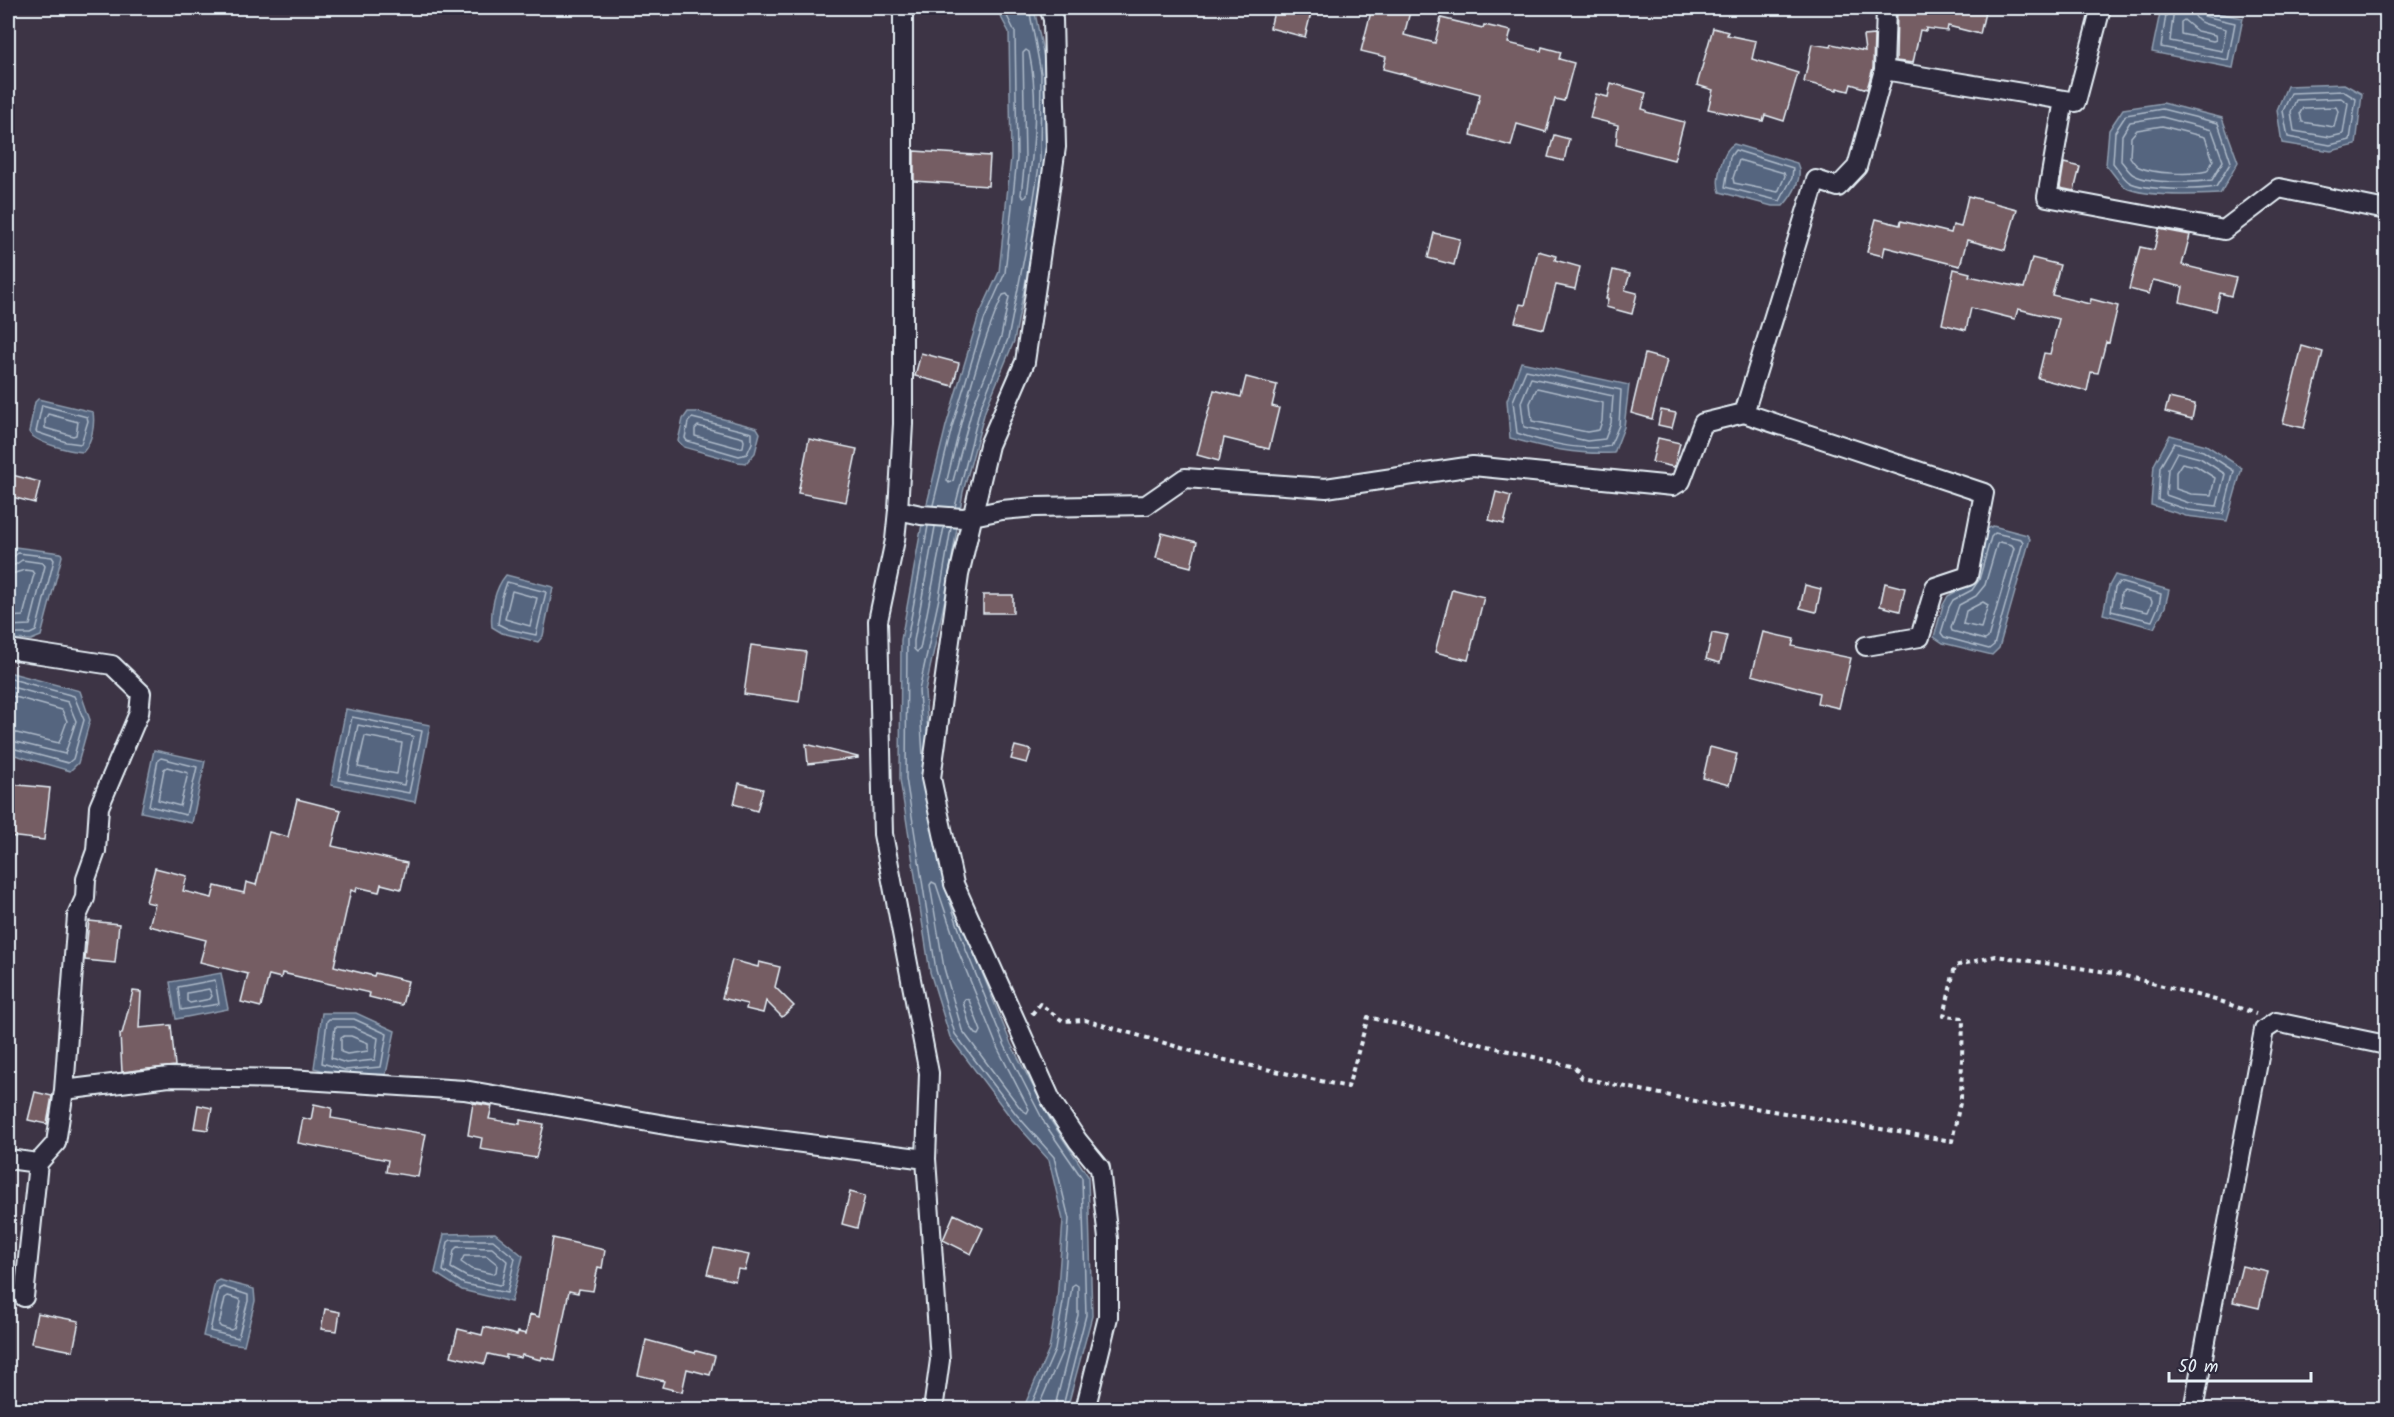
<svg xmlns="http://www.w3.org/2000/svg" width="2394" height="1417" font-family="Kalam,sans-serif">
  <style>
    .water { fill: #54657f; stroke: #8f9daf; stroke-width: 1.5 }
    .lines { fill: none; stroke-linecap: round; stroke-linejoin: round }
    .shore { stroke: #adb9c8; stroke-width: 1.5 }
    .building { fill: #745d64; stroke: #e8f1f8; stroke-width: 1.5 }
    .minor-casing { stroke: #e8f1f8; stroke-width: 22 }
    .path { stroke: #e8f1f8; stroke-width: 4; stroke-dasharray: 4.5 4.5; stroke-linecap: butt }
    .minor { stroke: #2f2a3d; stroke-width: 18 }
  </style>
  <rect width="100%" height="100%" fill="#3d3445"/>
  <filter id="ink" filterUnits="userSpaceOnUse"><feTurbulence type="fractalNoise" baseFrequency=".0167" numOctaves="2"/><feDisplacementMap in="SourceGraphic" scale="12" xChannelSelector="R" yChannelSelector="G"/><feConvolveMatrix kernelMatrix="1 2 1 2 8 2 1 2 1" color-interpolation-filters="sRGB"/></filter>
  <g filter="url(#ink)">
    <path class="water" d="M996,8H1034L1047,72L1046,161L1032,249L1014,341L985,411L963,492L945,599L925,691L931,778L942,857L972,948L1011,1044L1051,1121L1088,1176L1092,1316L1067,1409H1023L1049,1349L1057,1301L1063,1220L1049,1160L1011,1118L950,1037L930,972L900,779L901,640L922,524L946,426L978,318L999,272L1011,158L1009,32Z
      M2161,8H2192L2243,18L2233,68L2152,52Z
      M2344,84L2362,94L2356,145L2331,151L2282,143L2277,110L2287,86Z
      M2163,103L2222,118L2238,162L2220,194C2199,195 2143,198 2125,187C2118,182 2112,171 2106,165L2109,130L2123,109Z
      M1734,144L1797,163C1804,177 1793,195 1783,206H1772L1720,192C1715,180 1722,150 1734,144Z
      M1521,362L1629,385L1624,427L1614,453C1578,455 1545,448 1510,438L1507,400Z
      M38,399L93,412C95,425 92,442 83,452C70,451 35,443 29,432L35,402Z
      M688,412H697L757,428L760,433L755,453L746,463L738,462L684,447L678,441L683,419Z
      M2170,435L2206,445L2242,468L2227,521L2186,516L2151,505L2154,465Z
      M1993,526L2027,535L2030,539L1999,648L1992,655L1943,643L1934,637L1943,605L1948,596L1968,585L1987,529Z
      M15,547L61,553L62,556L41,636L31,640L8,639V565L10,553Z
      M506,575L553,587L543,636L538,642L502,633L492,627C490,610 495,588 506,575Z
      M2115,575L2169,590L2165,607L2154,628L2103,614L2109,586Z
      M8,672L80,691L90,720L78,763L70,771L8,753Z
      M346,709L430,725L415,802L331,785Z
      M154,750L205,761L192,823L141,812Z
      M221,973L228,1009L176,1019L170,982Z
      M322,1013H356L395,1031L386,1074L344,1076L314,1068Z
      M495,1233L523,1256L511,1302L462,1290L435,1273L444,1234Z
      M219,1280L254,1289L255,1301L244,1345L228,1343L203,1336L215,1282Z"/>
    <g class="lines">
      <path class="shore" d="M2167,8L2161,47L2228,60L2235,23L2204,16L2200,8
        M2174,8L2170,41L2222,51L2226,29C2212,24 2194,27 2193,8
        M2184,20L2197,31L2215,35L2216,40L2213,41L2181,34V22Z
        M1026,50L1029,52C1039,98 1034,150 1027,196L1024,198L1021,195L1025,159L1023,53Z
        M2343,91L2356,99L2350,140L2330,145L2288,137L2283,111L2291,93Z
        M2341,98L2348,103L2343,134L2330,137L2294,131L2291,112L2296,100Z
        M2336,107L2338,111L2334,127L2302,122L2300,113L2303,108Z
        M2162,109L2218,123L2231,162L2216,187C2198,190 2145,191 2129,182C2123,178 2118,169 2113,163L2115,132L2126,115Z
        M2162,117L2212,130L2223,161L2212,180C2194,183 2151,184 2134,175C2129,173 2125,165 2121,161L2122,135L2130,122Z
        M2162,126L2205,137L2213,160L2207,171C2192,175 2153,174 2139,167C2135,165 2132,160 2130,157L2131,137L2137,130Z
        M1735,150L1793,168L1792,178L1780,201L1725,187L1730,157Z
        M1739,160L1784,173L1785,176L1778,192L1734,183L1733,178Z
        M1007,294L1009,297L1001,337L973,406L953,481L949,483L947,480C962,418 977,353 1003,295Z
        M1526,370L1621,390L1619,425L1610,446C1585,452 1541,442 1517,433L1513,401Z
        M1531,378L1613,396L1611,423L1605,439L1587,441L1524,427L1521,402Z
        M1537,388L1603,403L1602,421L1599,430L1587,432L1532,421L1530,403Z
        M42,405L87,417L88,421L81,444L66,442L36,432Z
        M48,414L78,422L76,435L73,436L45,428V420Z
        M692,418L752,433V443L747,454L739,456L687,441L685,438L688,422Z
        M698,426L743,438L744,441L743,447L739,448L695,436V429Z
        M2174,443L2203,451L2234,471L2223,514L2188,510L2158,500L2160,467Z
        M2177,452L2200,458L2225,474L2217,506L2189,503L2166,495L2168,469Z
        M2182,463L2196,466L2215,478L2211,495L2191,494L2176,489V472Z
        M933,505L952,427L984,320L1005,273L1017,158L1015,32L1003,8
        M955,507L980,409L1008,339L1026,248L1040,160L1041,73L1029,8
        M928,526L907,640L906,778L936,970L955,1034L1016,1114L1054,1157L1069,1219L1063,1302L1055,1350L1029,1410
        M935,527L914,641V649L917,652L920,649L944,527
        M1995,533L2021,539L2023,542L1994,645L1989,649L1944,637L1941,633L1949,607L1953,600L1972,590L1979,580L1991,537Z
        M2000,542L2012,545L2014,548L1988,638L1985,640L1952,631L1951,628L1959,605L1976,596L1985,585L1997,544Z
        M8,559L12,558L18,553L52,557L54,560L36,631L30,634H8
        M8,566L15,565L22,560L43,563L45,566L30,625L8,626
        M8,575L25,570L32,571L34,574L23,616L8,617
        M507,582L546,592L536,635L508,629L498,624L502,597Z
        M2119,582L2161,594L2159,605L2152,621L2111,611L2115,588Z
        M512,591L537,598L530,626L505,619Z
        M2124,591L2151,599L2152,602L2148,612L2120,606L2121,593Z
        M1983,602L1988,605L1981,628L1963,624L1966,611Z
        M8,678L74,696L84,720L73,759L68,763L8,747
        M8,686L68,702L76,721L65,754L8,740
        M8,695L62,710L67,721L59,743L8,731
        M352,717L422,731L409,793L339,780Z
        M358,725L413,736L404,785L348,774Z
        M365,736L402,743L397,774L358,767Z
        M923,757L919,690L939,598L951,528
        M161,758L197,767L186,815L149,806L158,760Z
        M167,767L188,773L180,806L158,800L164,769Z
        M932,882L936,884L959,953L998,1049L1029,1109L1027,1113L1021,1109L962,1030L944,968L930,885Z
        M949,899L966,950L1005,1046L1045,1124L1082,1178L1086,1315L1062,1410
        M215,980L219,1004L181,1010L178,987Z
        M209,989L212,996L210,999L190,1003L187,1001V993Z
        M965,999L969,1000L981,1031L979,1035L976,1034L970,1026L963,1002Z
        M329,1019H354L387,1034L381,1067L345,1070L322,1063L327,1021Z
        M335,1027H353L378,1038L375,1060L346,1063L331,1058Z
        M344,1036H351L368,1043V1051L347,1054L341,1052V1038Z
        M451,1240H493L515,1258L507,1293L464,1284L443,1271L448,1242Z
        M457,1247L492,1248L507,1261L502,1284L499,1285L467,1277L451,1268L454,1250Z
        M464,1256H487L497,1264L496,1272L493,1274L471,1269L461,1262Z
        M223,1287L248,1295V1301L238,1338L210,1331L219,1289Z
        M228,1296L239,1299L241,1301L234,1328L231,1330L221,1327L219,1325L225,1298Z
        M1037,1410L1062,1352L1072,1286L1075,1284L1078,1286V1315L1054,1410"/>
    </g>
    <path class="building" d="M1275,8H1289L1311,13L1305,37L1270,28Z
      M1372,8H1411L1404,35L1435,43L1441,18L1483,28L1484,25L1511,31L1508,43L1541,51L1542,47L1561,52L1559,59L1574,63L1564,101L1555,99L1546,132L1517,124L1511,146L1471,135L1480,94L1383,69L1386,57L1361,51Z
      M1897,8H1986L1980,34L1948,26L1947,31L1926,28V31L1920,30L1913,63L1896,61Z
      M1713,28L1728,32L1727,35L1756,41L1752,59L1798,73L1784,121L1765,115L1763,121L1708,109L1713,90L1697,85Z
      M1874,35L1873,68L1867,89L1851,84L1849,91L1837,88V90L1804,82L1812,44L1831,47L1832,44L1865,51L1863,36Z
      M1611,83L1646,93L1642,109L1646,110V112L1684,122L1674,160L1616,145L1618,125L1590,118L1596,94L1608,97Z
      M1554,135L1569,139L1564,161L1548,157Z
      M914,151L990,156L988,186L914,181Z
      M2064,163L2080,167L2074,191L2060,188Z
      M1968,196L2017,209L2005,250L1967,240L1960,266L1885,247L1883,256L1867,252L1876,219L1900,225L1901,221L1951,233L1953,225L1961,227Z
      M2159,229L2190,235L2182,265L2236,278L2231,296L2220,293L2216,311L2180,302L2183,287L2153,280L2149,294L2129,289L2140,247L2154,250Z
      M1434,233L1460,239L1454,265L1428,258Z
      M1538,251L1556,256L1555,260L1580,267L1575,289L1556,285L1544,329L1515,322L1520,304L1525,305Z
      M2032,258L2060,265L2052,295L2090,304L2091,299L2118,306L2109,343L2106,342L2098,373L2091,372L2087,391L2038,378L2044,353L2050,354L2059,319L2018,309L2015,319L1971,308L1966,330L1942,324L1954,269L1970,273L1969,276L2024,288Z
      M1613,270L1630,274L1625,290L1637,293L1632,314L1606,307L1608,299H1606Z
      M2302,346L2323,352L2304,428L2283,423Z
      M921,353L959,363L953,386L915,376Z
      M1645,354L1667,360L1652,419L1631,413Z
      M1246,377L1277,385L1272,406L1279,408L1269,449L1224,438L1219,461L1197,455L1214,390L1241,397Z
      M2169,398L2195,404L2192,419L2165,412Z
      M1661,410L1676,413L1672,428L1658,425Z
      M1658,438L1680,443L1674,467L1652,462Z
      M809,439L857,449L846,502L798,493Z
      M8,474L40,482L35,503L8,496Z
      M1496,492L1511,496L1504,524L1489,520Z
      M1162,533L1197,542L1191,567L1156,558Z
      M1885,583L1905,588L1900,611L1880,606Z
      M1805,585L1821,589L1816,612L1800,608Z
      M1452,589L1484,597L1468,660L1435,652Z
      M983,595H1013V613H983Z
      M1763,632L1794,639L1792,646L1851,658L1839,708L1817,703L1819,693L1752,675Z
      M1712,633L1727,636L1720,663L1706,659Z
      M751,645L806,652L799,702L744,694Z
      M806,744L858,757V758L808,764Z
      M1015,746L1031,750L1027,763L1011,759Z
      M1710,747L1737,754L1729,785L1703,778Z
      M739,783L763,789L757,811L734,804Z
      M8,784L50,788L44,840L8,836Z
      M297,799L341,810L332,846L407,863L401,889L381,884L379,892L357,887L356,892L351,890L334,966L374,976L375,973L408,981L402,1005L369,997L370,993L282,973L281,978L269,975L261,1007L241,1002L248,974L200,962L206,940L149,926L155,904L146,902L155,868L187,876L183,891L212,898L215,886L244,893L246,882L256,885L269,832L288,837Z
      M89,921L119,924L115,963L85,960Z
      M732,960L758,967L759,962L780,967L775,987L794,1006L782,1017L766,1001L763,1013L746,1009L747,1004L722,998Z
      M133,991L141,992L139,1028L171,1025L175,1066L122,1072L120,1034H122Z
      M35,1092L52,1096L47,1124L28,1120Z
      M473,1103L492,1106L489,1119L520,1124V1120L544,1124L536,1158L480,1149L482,1138L468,1135Z
      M314,1104L332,1108L331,1118L426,1134L418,1177L386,1172L388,1160L298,1143L303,1118L311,1120Z
      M198,1105L212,1108L208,1130L194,1128Z
      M850,1192L865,1196L857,1228L842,1224Z
      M954,1214L983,1228L971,1254L943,1240Z
      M553,1238L605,1250L602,1268L598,1267L593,1291L579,1289L578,1293L569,1291L555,1360L542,1357L541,1360L522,1355L521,1358L506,1355V1358L488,1354L485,1364L451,1356L458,1329L482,1335L484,1327L517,1335L518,1332L526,1334L530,1314L539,1317Z
      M714,1248L749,1255L745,1270L738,1269L735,1281L707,1274Z
      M2242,1266L2268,1272L2259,1308L2233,1302Z
      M325,1309L340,1312L337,1331L321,1329Z
      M37,1313L79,1321L73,1351L31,1343Z
      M646,1340L695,1353L696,1351L715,1356L710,1375L687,1369L682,1392L662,1387L664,1381L638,1375Z"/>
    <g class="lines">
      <g class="minor-casing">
        <path id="minor" d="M1049,8L1053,19L1056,147L1025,362L989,445L959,575L931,778L954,884L1052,1102L1078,1141L1100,1168L1108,1239V1317L1085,1410
          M1884,70L2076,102L2101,8
          M2064,100L2047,197L2224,230L2279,188L2386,210
          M1744,413L1816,180L1838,187L1857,167L1884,70L1886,8
          M898,510L903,424V8
          M8,649L112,665L141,693L139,713L99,807L96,851L86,879L85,898L77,916L64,1090L56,1143L38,1163
          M64,1090L169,1077L289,1079L464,1090L677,1127L926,1159L940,1360L933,1410
          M8,1159L38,1163L24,1297
          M926,1159L929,1073L883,834L878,621L895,540L898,510L921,515L963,518L1002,510L1035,507L1146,505L1185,478L1326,488L1473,466L1673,486L1681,481L1703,423L1744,413L1984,493L1968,576L1935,587L1920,637L1866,646
          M2193,1410L2264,1030L2276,1022L2386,1045"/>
      </g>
      <path class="path" d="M1032,1014L1040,1004L1063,1021L1085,1020L1216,1058L1348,1087L1368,1017L1575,1067L1582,1078L1720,1106L1731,1104L1952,1141L1961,1098L1963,1018L1944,1016L1955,966L1996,956L2114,973L2223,1002L2256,1014"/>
      <use href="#minor" class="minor"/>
    </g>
  </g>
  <rect width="2394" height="1417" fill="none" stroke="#2f2a3d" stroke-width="30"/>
  <rect x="15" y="15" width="2364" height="1387" fill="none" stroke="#e8f1f8" stroke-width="2" filter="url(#ink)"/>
  <path d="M2169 1372v9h142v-9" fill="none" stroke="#e8f1f8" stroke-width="3"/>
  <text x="2178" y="1372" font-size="18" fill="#e8f1f8" stroke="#2f2a3d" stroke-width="4.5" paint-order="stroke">50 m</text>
</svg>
